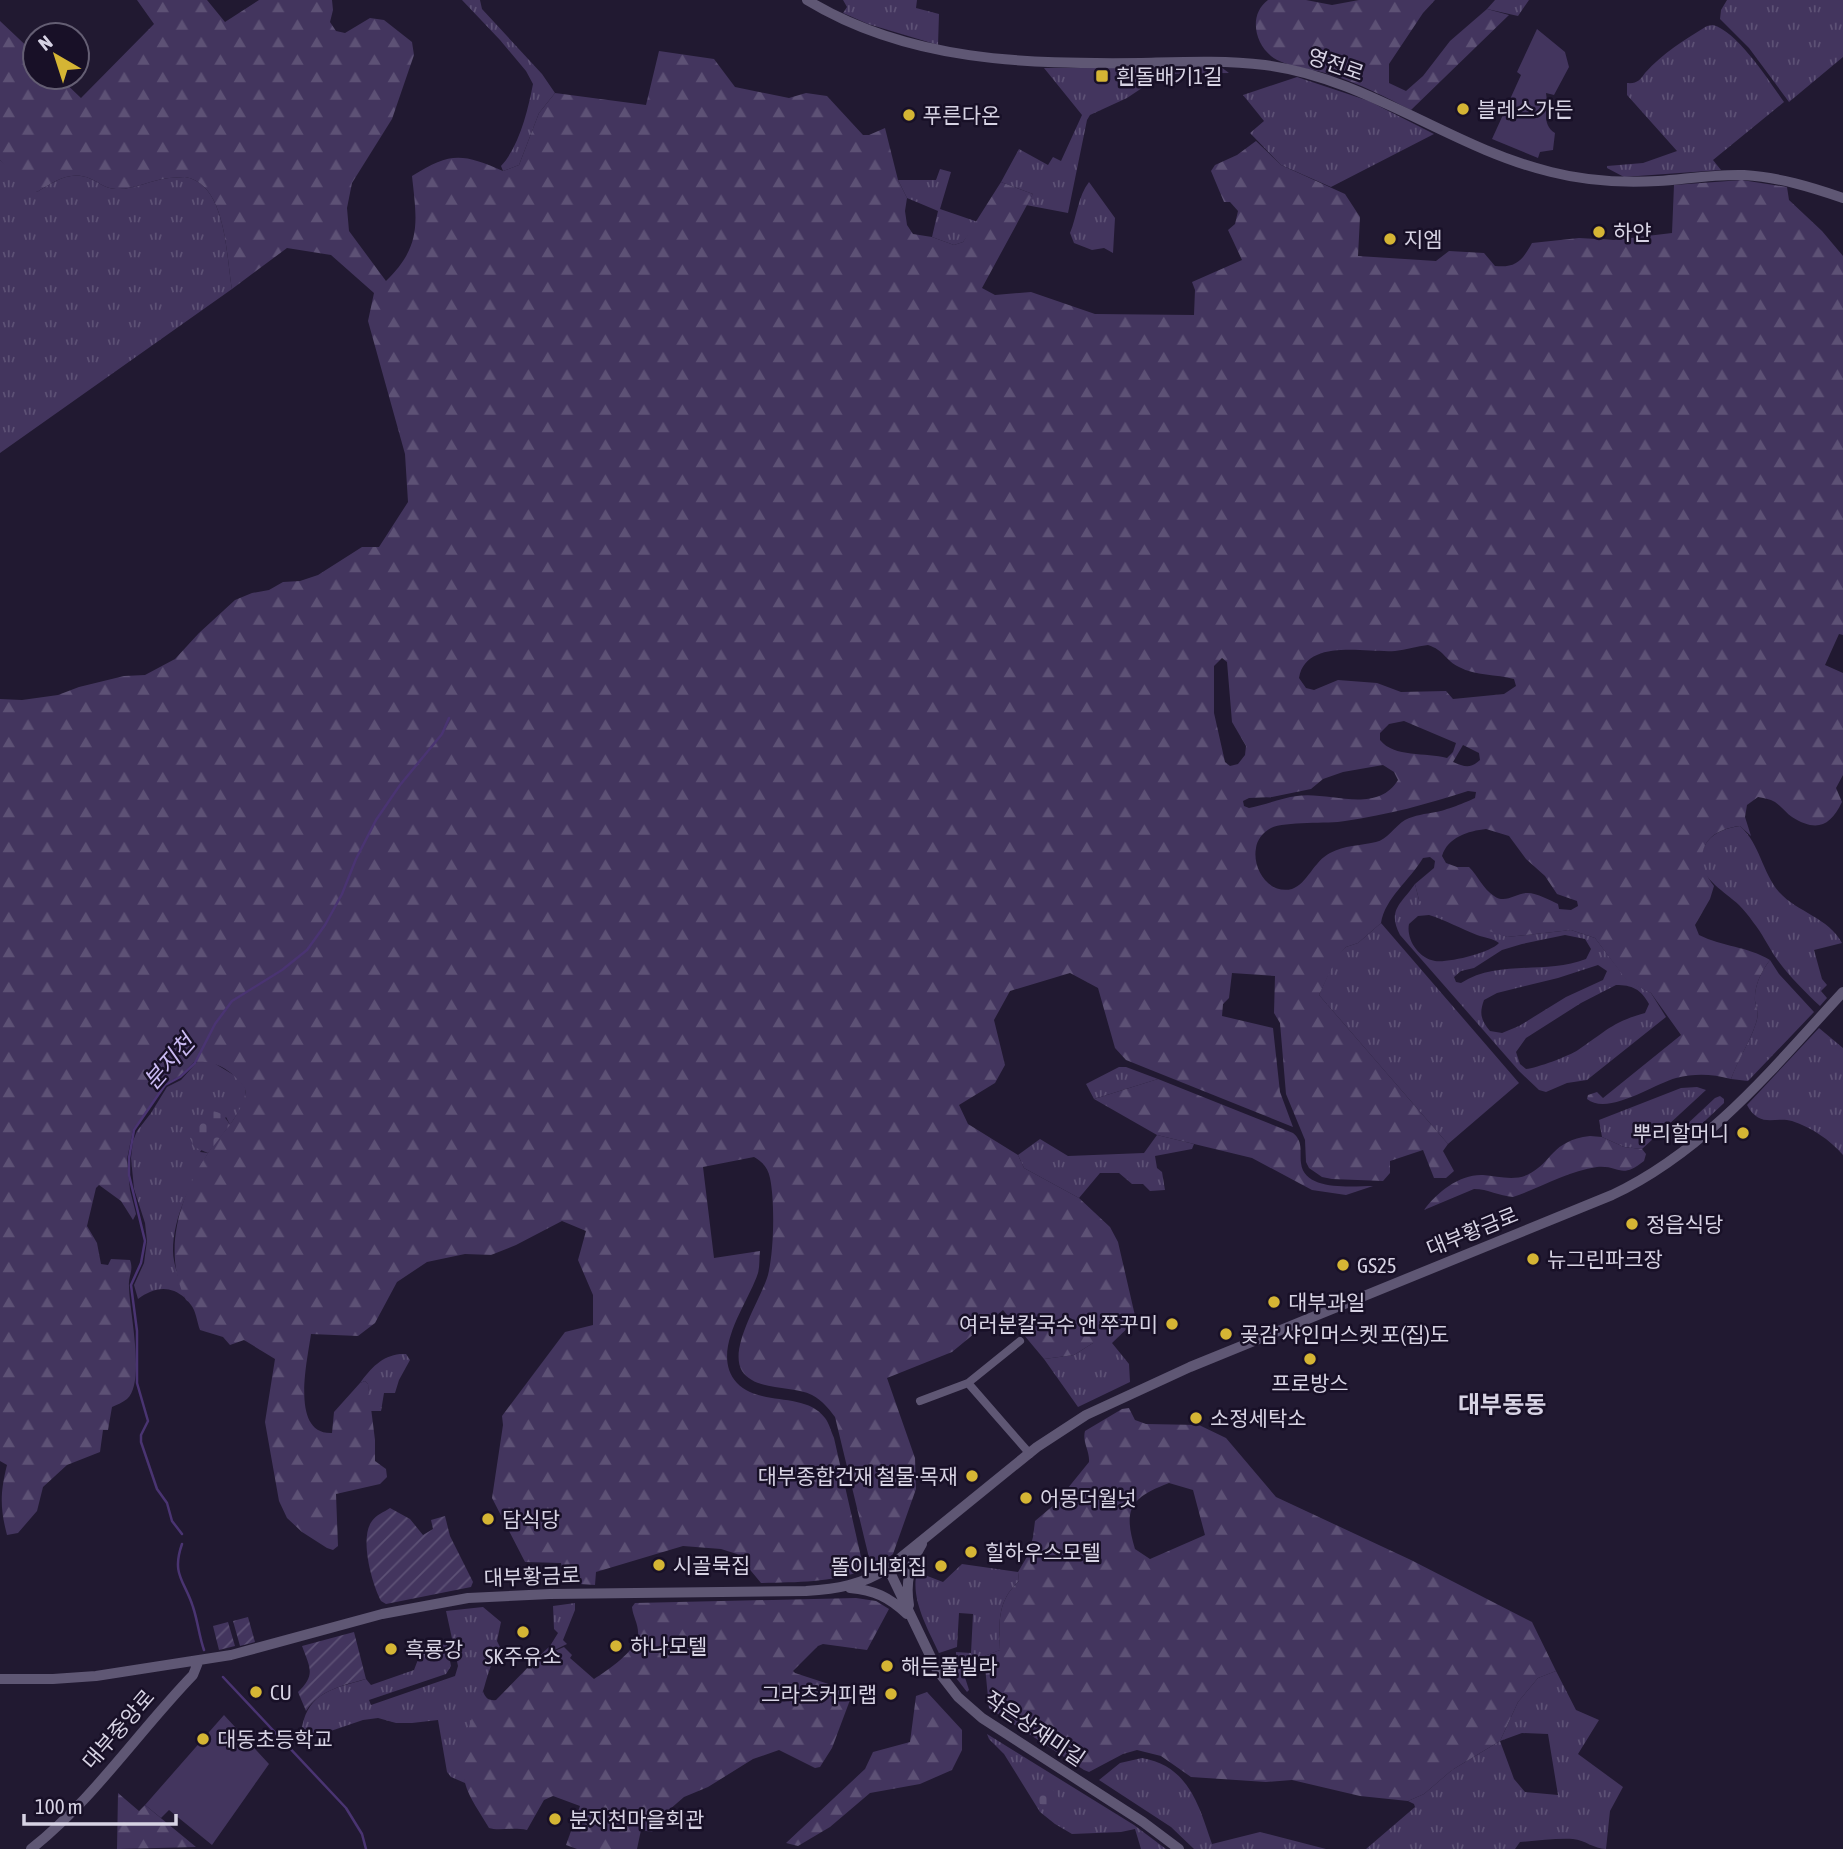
<svg xmlns="http://www.w3.org/2000/svg" width="1843" height="1849" font-family="'Asap Condensed','Noto Sans KR',sans-serif">
  <style>
    .grass { fill: url(#grass-tufts); fill-rule: evenodd }
    .forest { fill: url(#forest-firs); fill-rule: evenodd }
    .cemetery { fill: url(#cemetery-stones) }
    .park { fill: #43355e }
    .garden { fill: url(#garden-furrows) }
    .lines { fill: none; stroke-linecap: round; stroke-linejoin: round }
    .stream { stroke: #4a3472; stroke-width: 2.5 }
    .street { stroke: #5f5774; stroke-width: 8 }
    .secondary { stroke: #5f5774; stroke-width: 10 }
    .poi-dot { fill: #d5b534; stroke: #181027; stroke-width: 2.5 }
    .labels { text-anchor: middle; dominant-baseline: central; stroke-width: 5; stroke-linejoin: round; paint-order: stroke }
    .street-label { font-size: 21px; fill: #d7d3e4; stroke: #181027 }
    .poi-label { font-size: 21px; fill: #d7d3e4; stroke: #181027; text-anchor: start }
    .water-label { font-size: 23px; font-style: italic; fill: #cbbbf3; stroke: #181027 }
    .quarter-label { font-size: 24px; font-weight: bold; fill: #d7d3e4; stroke: #181027 }
  </style>
  <defs>
    <pattern id="grass-tufts" width="24" height="20" patternUnits="userSpaceOnUse" patternTransform="scale(1.75)"><rect width="24" height="20" fill="#43355e"/><path d="M3 7l-1-3M5 7V3M7 7l1-3M15 17l-1-3M17 17v-4M19 17l1-3" fill="none" stroke="#5d5175"/></pattern>
    <pattern id="forest-firs" width="22" height="20" patternUnits="userSpaceOnUse" patternTransform="scale(1.75)"><rect width="22" height="20" fill="#43355e"/><path d="M5 1l3.5 6h-7zM16 11l3.5 6h-7z" fill="#5d5175"/></pattern>
    <pattern id="cemetery-stones" width="16" height="16" patternUnits="userSpaceOnUse" patternTransform="scale(1.75)"><rect width="16" height="16" fill="#43355e"/><path d="M2 7V4a2 2 0 0 1 4 0v3zM10 15v-3a2 2 0 0 1 4 0v3z" fill="#5d5175"/></pattern>
    <pattern id="garden-furrows" width="10" height="10" patternUnits="userSpaceOnUse" patternTransform="scale(1.75)"><rect width="10" height="10" fill="#43355e"/><path d="M-1 1l2-2M0 10L10 0M9 11l2-2" fill="none" stroke="#5d5175"/></pattern>
  </defs>
  <rect width="100%" height="100%" fill="#211931"/>
  <path class="grass" d="M462,0H480L482,9L542,74L555,93L539,113L519,165L503,171L501,166C519,147 528,110 533,84L526,71L500,40Z
    M843,0H917L916,8L939,14L938,45L868,24L843,13L847,7Z
    M1495,0H1529L1518,16L1487,9Z
    M1727,0H1843V57L1789,102L1749,48L1720,19L1721,10Z
    M1713,25C1738,32 1769,81 1784,102L1713,160L1721,170L1624,177L1607,168V166L1643,163L1677,151L1627,95V83C1637,84 1640,80 1645,73C1663,53 1684,40 1707,26Z
    M1221,67L1229,73L1163,74L1127,98L1090,115L1087,120L1068,213L1026,205L1033,194L1001,182L1019,149L1048,165L1053,157L1061,161L1082,115L1044,68Z
    M1297,77L1369,101L1434,134L1331,187L1281,165L1250,133L1264,121L1243,95Z
    M0,160L37,192C51,183 69,171 86,177C97,180 104,189 116,189C133,190 151,180 169,178C174,178 180,177 185,177C227,184 226,257 232,289L0,453Z
    M940,169L951,172L940,209L978,222L963,242L954,245L932,237L938,211L907,198L898,180H936Z
    M1089,182L1115,218L1113,253L1104,248L1092,250L1074,243L1070,233C1077,216 1078,196 1089,182Z
    M1740,826C1760,844 1762,872 1779,892C1797,912 1829,918 1842,943L1814,950L1822,979L1827,985L1821,991L1827,998L1820,1006C1804,991 1789,976 1776,958C1768,946 1762,933 1753,922C1749,916 1744,910 1739,905C1722,889 1686,871 1707,842C1715,831 1728,828 1740,826Z
    M1415,884L1419,900L1507,937L1571,930L1595,938L1627,980L1651,993L1666,1017L1587,1080L1567,1083L1546,1092L1539,1090L1519,1071L1400,935C1387,910 1401,904 1415,884ZM1429,915C1446,920 1461,929 1477,935C1485,938 1492,938 1499,943C1490,953 1448,963 1435,961C1418,958 1406,939 1409,924L1418,916ZM1565,935L1585,939L1591,949L1586,959C1546,975 1499,959 1461,983L1456,982L1454,977L1461,971L1474,968L1502,950L1522,944ZM1598,965L1607,971L1603,980L1566,997L1519,1026L1502,1033L1490,1031C1481,1020 1479,1014 1484,1000L1497,993L1558,978ZM1616,985C1632,985 1641,989 1649,1004L1645,1013C1612,1022 1605,1032 1578,1050C1569,1056 1537,1068 1526,1069L1520,1064L1516,1052L1526,1038L1581,1003Z
    M1381,923L1519,1083L1448,1144L1319,995L1337,955L1346,947L1358,943Z
    M1770,960L1779,974L1814,1012L1748,1081L1731,1079C1738,1059 1750,1042 1756,1023C1759,1014 1757,1010 1755,1001C1754,986 1761,972 1770,960Z
    M1819,1028L1843,1048V1155C1829,1139 1812,1128 1792,1121C1775,1116 1760,1129 1747,1105Z
    M209,1060L237,1077L246,1089L244,1104L230,1125L226,1117L200,1152L208,1153C192,1182 173,1216 173,1251C173,1265 181,1284 185,1298C169,1284 153,1288 138,1299L134,1285L144,1263L147,1241L145,1223L134,1189L131,1158L133,1141L137,1131L151,1113L167,1087L181,1080L198,1061Z
    M1119,1067H1126L1158,1079L1094,1099L1086,1084Z
    M1697,1087L1706,1090L1642,1149L1624,1147L1602,1137L1599,1120L1681,1088Z
    M1720,1096L1724,1099V1103L1690,1135L1686,1137L1683,1135L1681,1132L1684,1127L1715,1098Z
    M1157,1135L1194,1144L1192,1149L1155,1156L1157,1168L1162,1172L1165,1190L1150,1191L1143,1184H1132L1119,1173H1100L1079,1198L1024,1168L1018,1155L1040,1139L1068,1156L1144,1153Z
    M1093,1343H1112L1129,1364L1130,1382L1078,1407L1044,1359L1074,1355Z
    M400,1354H406L410,1360L399,1380L395,1393H384L381,1411H370L368,1384L365,1381L360,1383C371,1368 382,1356 400,1354Z
    M962,1564L1018,1572L1019,1581C997,1601 999,1623 1000,1650L961,1665L969,1690L967,1692L943,1661L956,1657V1652L971,1653L973,1614L959,1613L957,1647L939,1653C928,1629 910,1599 917,1572L943,1582Z
    M575,1603V1610L563,1640L567,1644L536,1659L550,1646L558,1633L554,1629L553,1606Z
    M483,1607L501,1622L497,1641L500,1647C492,1660 488,1674 484,1688C471,1727 463,1739 465,1783L451,1777L447,1772L438,1720L412,1723H396L378,1718L363,1720L316,1736L308,1732L302,1727C309,1691 336,1688 366,1679L371,1685L414,1670L422,1649L431,1644L447,1645L451,1666L446,1674L369,1700L371,1705L455,1676L458,1666L446,1611Z
    M1556,1671L1576,1710L1599,1720L1578,1754L1623,1787L1610,1811L1606,1849C1594,1849 1585,1840 1573,1839C1556,1838 1537,1841 1520,1842L1515,1849H1366L1415,1807L1414,1804L1408,1801L1424,1794L1452,1770L1500,1741L1518,1702L1538,1678ZM1522,1733L1548,1734L1558,1795L1525,1792L1514,1779L1500,1741Z
    M987,1734L1134,1825L1166,1849H1141L1135,1829L1121,1832L1072,1834L1055,1824L1040,1812L1004,1754L989,1739Z
    M1142,1758C1189,1766 1199,1806 1212,1844L1260,1832L1326,1849H1194L1171,1827L1099,1780L1120,1763Z"/>
  <path class="forest" d="M137,0H207L225,22L259,0H332L333,10L330,22L336,31L345,33L370,18L384,20L412,42L414,55L392,119L352,183L347,208L349,231L386,281C422,246 417,222 412,176C450,152 462,153 503,171L519,165L539,113L555,93L646,105L659,51L714,59L735,87L789,98L806,93L827,96L863,135H869L885,128L898,180L907,198L905,211L907,225L913,234L932,237L954,245L963,242L1001,182L1033,194L982,288L995,295L1031,292L1095,314L1194,315L1195,290L1192,282L1242,260L1228,230L1235,224L1238,211L1230,202H1224L1211,171L1215,165L1237,155L1256,141L1281,165L1345,194L1360,217L1358,256L1436,261L1449,251L1484,253L1495,266C1516,268 1522,261 1532,243L1579,238L1614,240L1672,233L1674,185L1742,180L1787,187L1789,200L1822,231L1843,256V635L1839,634L1825,665L1843,673V775L1836,788L1842,802C1830,827 1816,832 1792,817C1786,813 1781,806 1775,802C1770,799 1763,798 1758,797L1747,805L1745,817L1751,836L1740,826C1703,830 1691,857 1714,886L1710,899L1695,925L1699,935C1723,947 1747,946 1770,960C1761,972 1754,986 1755,1001C1757,1010 1759,1013 1756,1023C1750,1042 1738,1060 1731,1079C1712,1074 1696,1073 1676,1078C1654,1084 1608,1116 1587,1099L1588,1095L1597,1092L1603,1098L1681,1035L1651,993L1627,981L1595,938L1571,930L1507,937L1435,913L1419,900L1415,884L1434,868L1435,861L1430,857L1423,858C1410,880 1385,898 1381,923L1358,943L1346,947L1338,955L1319,995L1448,1144L1443,1151L1454,1171L1446,1178H1434L1423,1150L1390,1161V1173L1383,1181L1332,1179L1322,1177L1309,1168L1306,1162L1305,1140L1286,1094L1280,1023L1274,1013L1275,976L1232,973L1229,998L1223,1004L1222,1016L1273,1028L1280,1092L1293,1127L1126,1060L1115,1048L1098,988L1070,973L1010,991L994,1020L1005,1065L995,1083L959,1105L968,1124L1018,1155L1024,1168L1079,1198L1110,1227L1118,1242L1136,1320L1112,1343H1093L1074,1355L1044,1359L1003,1310L952,1352L887,1378L915,1458L916,1489L893,1554L879,1564L871,1566L835,1417C828,1408 823,1401 812,1395C793,1385 756,1392 742,1371C728,1348 761,1299 768,1275C774,1251 775,1202 770,1178C768,1168 763,1162 754,1157L703,1167L714,1258L760,1251C759,1258 760,1266 758,1273C748,1304 709,1352 737,1383C760,1407 805,1391 825,1418C829,1423 831,1431 834,1438L864,1570C830,1583 797,1582 761,1583L737,1554L721,1549L683,1546L596,1572L595,1585L565,1583L561,1563L525,1562L492,1498L503,1425L502,1416L565,1332L593,1325V1295L578,1260L586,1231L562,1221L516,1245L491,1255L465,1254L427,1262L397,1282L375,1323L358,1336L311,1334C308,1358 289,1435 332,1433L334,1412L360,1383L365,1381L368,1384L375,1440V1461L386,1469L387,1477L380,1484L336,1494L338,1546L333,1550L327,1548L302,1532L287,1518L279,1501L265,1422L275,1359L244,1340L230,1345L223,1337L200,1330C197,1322 196,1311 191,1305C187,1299 187,1303 184,1296C163,1249 180,1195 208,1153C222,1132 242,1116 246,1090C233,1071 217,1060 194,1062L180,1076L165,1084L133,1130L127,1159L130,1190L136,1214L133,1220L121,1201L99,1185L96,1188L87,1226L97,1243L101,1264L108,1265L111,1259L130,1260C134,1271 128,1276 129,1286C129,1310 146,1382 127,1399C123,1402 117,1405 112,1407L108,1430H103L100,1452L67,1465L43,1487L37,1511L18,1533L7,1535C0,1508 0,1493 7,1465L0,1461V699L22,700L58,695L79,687L124,676L145,675L175,659L199,633L235,600L252,593L269,590L283,582L300,581L318,575L362,547H379L408,502L405,454L368,321L374,293L331,255L287,248L232,289C226,257 227,184 185,177C180,177 174,178 169,178C151,180 133,190 116,189C104,189 97,180 86,177C69,171 51,183 37,192L24,186L0,160V21L35,54V77H59L81,98L154,24ZM1428,645C1444,650 1446,661 1459,667C1476,676 1496,674 1514,679L1516,686L1504,694L1453,699L1446,691L1401,692L1377,683L1338,680L1314,690L1306,688L1299,678C1306,638 1365,653 1395,651C1406,650 1417,646 1428,645ZM1222,658L1227,662L1232,722L1246,746L1245,755L1238,764L1230,766L1225,762L1214,713V666ZM1404,721L1456,743L1453,752L1447,758C1426,752 1394,758 1380,740V733L1389,724ZM1463,745L1479,753L1480,760C1470,769 1465,767 1453,762ZM1383,765L1394,772L1398,780C1377,815 1329,791 1297,796C1281,798 1265,805 1249,808L1244,806L1243,801L1249,798L1272,797L1311,789L1323,779L1343,772ZM1468,791L1476,792L1475,798C1467,802 1444,811 1436,812C1425,814 1415,815 1405,820C1395,826 1387,840 1376,842C1359,846 1345,845 1330,853C1314,861 1307,884 1292,889C1268,895 1252,868 1256,848C1257,840 1263,832 1271,828C1285,821 1328,824 1345,821C1387,815 1428,804 1468,791ZM1486,829L1509,836L1526,859L1545,876L1557,894L1577,901L1578,906L1571,910L1559,909L1558,904C1550,900 1535,892 1526,893C1515,894 1505,904 1494,896C1483,889 1478,876 1469,867H1457L1446,863L1442,856C1448,837 1468,831 1486,829Z
    M1268,0H1306L1332,5L1359,0H1435L1423,13L1389,64V83L1406,91L1423,76L1450,41L1487,9L1509,15L1411,110C1385,97 1360,84 1332,75C1315,69 1284,67 1271,56C1254,42 1249,14 1268,0Z
    M1158,1079L1293,1133C1303,1141 1300,1151 1301,1163C1304,1192 1353,1186 1373,1186L1346,1195L1312,1190L1252,1158L1157,1135L1094,1099Z
    M1590,1136L1602,1137L1624,1147L1642,1149L1646,1154L1644,1161C1620,1180 1620,1165 1597,1167C1568,1171 1540,1188 1513,1197C1499,1196 1488,1189 1474,1189L1424,1210C1437,1192 1460,1174 1483,1175C1497,1176 1513,1181 1527,1175C1554,1162 1550,1141 1590,1136Z
    M1129,1408L1135,1420L1146,1424L1199,1425L1226,1438L1276,1497L1411,1560L1532,1622L1556,1671L1538,1678L1518,1702L1500,1741L1452,1770L1424,1794L1408,1801L1360,1796L1292,1780L1266,1782L1191,1777L1161,1756L1137,1750L1123,1754L1089,1772L1084,1770L989,1708L984,1656L1000,1650C999,1623 997,1601 1019,1581L1018,1572L1028,1555L1033,1537L1035,1521L1055,1504L1089,1462C1090,1451 1082,1442 1085,1431L1122,1409ZM1169,1483L1193,1490L1205,1535L1150,1559L1135,1549C1123,1509 1130,1498 1169,1483Z
    M856,1598L876,1601L889,1609L867,1650L823,1644L818,1646L793,1671L795,1673L853,1692L832,1748L820,1767L815,1768L779,1750L753,1759L708,1787L684,1797L669,1810L652,1832L641,1830L637,1849H577L566,1845L580,1806L553,1796L544,1800L527,1830C513,1827 498,1831 489,1828C481,1814 469,1798 465,1783C457,1754 471,1718 483,1691C485,1698 489,1701 496,1700L536,1659L564,1647L572,1655L570,1658L594,1679C607,1671 637,1650 638,1635C639,1625 633,1617 632,1607L635,1603Z
    M927,1692L962,1730V1750L952,1770L920,1784L870,1793L830,1827L798,1846L786,1843L865,1769L873,1752L910,1742L916,1696Z
    M118,1793L139,1811L145,1805L196,1847L117,1849Z"/>
  <path class="cemetery" d="M211,1111C221,1112 225,1116 230,1125L208,1153L194,1147L190,1138Z
    M1040,1788C1050,1788 1055,1788 1059,1798L1056,1803L1048,1807L1040,1804L1034,1793Z"/>
  <path class="park" d="M1537,29L1565,52L1569,67L1554,95L1546,93C1549,108 1540,123 1555,133L1553,150L1540,152L1538,158L1492,139L1521,75L1517,72Z
    M224,1715L269,1764L212,1845L169,1810L161,1818L145,1805Z"/>
  <path class="garden" d="M390,1508L410,1519L423,1535L433,1529L431,1520L445,1516L450,1536L473,1582L471,1587L386,1604L381,1601C372,1584 359,1538 372,1521C376,1515 384,1512 390,1508Z
    M248,1617L255,1642L240,1646L233,1621Z
    M228,1622L235,1646L219,1650L213,1626Z
    M354,1632L366,1679C344,1685 319,1690 306,1711L298,1692C316,1675 310,1668 302,1646Z"/>
  <g class="lines">
    <path class="stream" d="M182,1534L172,1521L167,1503L157,1489L141,1442V1435L148,1421L137,1383V1331L131,1285L141,1263L145,1241L129,1175V1158L134,1130L165,1085L180,1077L195,1063L215,1024L232,1001L282,970L307,950L325,925L342,894L356,859L376,820L400,785L442,734L449,718
      M182,1544C171,1575 185,1581 193,1607C198,1622 199,1636 204,1650
      M223,1677L346,1808L362,1834L366,1849"/>
    <path class="street" d="M968,1383L1030,1454
      M920,1401L968,1383L1020,1341"/>
    <path class="secondary" d="M807,0C909,62 1026,64 1141,63C1182,62 1224,60 1265,65C1368,78 1451,148 1551,172C1586,181 1622,183 1658,181C1686,179 1715,174 1744,175C1778,177 1811,187 1843,198
      M888,1568L937,1670L958,1697L982,1718L1143,1822L1179,1849
      M850,1588C874,1590 889,1597 907,1614
      M909,1605C905,1582 910,1564 922,1544
      M0,1679H53L96,1676L231,1655L382,1614L468,1598L550,1594L806,1591C837,1589 862,1585 888,1568L1037,1447L1086,1415L1190,1367L1612,1195C1706,1151 1774,1067 1843,992
      M31,1849C93,1800 138,1732 193,1675L199,1660"/>
  </g>
  <g class="poi-dot">
    <rect x="1095" y="69" width="14" height="14" rx="3.5"/>
    <circle cx="1463" cy="109" r="7"/>
    <circle cx="909" cy="115" r="7"/>
    <circle cx="1599" cy="232" r="7"/>
    <circle cx="1390" cy="239" r="7"/>
    <circle cx="1743" cy="1133" r="7"/>
    <circle cx="1632" cy="1224" r="7"/>
    <circle cx="1533" cy="1259" r="7"/>
    <circle cx="1343" cy="1265" r="7"/>
    <circle cx="1274" cy="1302" r="7"/>
    <circle cx="1172" cy="1324" r="7"/>
    <circle cx="1226" cy="1334" r="7"/>
    <circle cx="1310" cy="1359" r="7"/>
    <circle cx="1196" cy="1418" r="7"/>
    <circle cx="972" cy="1476" r="7"/>
    <circle cx="1026" cy="1498" r="7"/>
    <circle cx="488" cy="1519" r="7"/>
    <circle cx="971" cy="1552" r="7"/>
    <circle cx="659" cy="1565" r="7"/>
    <circle cx="941" cy="1566" r="7"/>
    <circle cx="523" cy="1632" r="7"/>
    <circle cx="616" cy="1646" r="7"/>
    <circle cx="391" cy="1649" r="7"/>
    <circle cx="887" cy="1666" r="7"/>
    <circle cx="256" cy="1692" r="7"/>
    <circle cx="891" cy="1694" r="7"/>
    <circle cx="203" cy="1739" r="7"/>
    <circle cx="555" cy="1819" r="7"/>
  </g>
  <g class="labels">
    <g class="street-label">
      <text transform="translate(1336 64) rotate(19)">영전로</text>
      <text transform="translate(1472 1231) rotate(-22)">대부황금로</text>
      <text transform="translate(532 1576) rotate(-2)">대부황금로</text>
      <text transform="translate(1035 1728) rotate(34)">작은상재미길</text>
      <text transform="translate(118 1729) rotate(-49)">대부중앙로</text>
    </g>
    <g class="poi-label">
      <text x="1116" y="76">흰돌배기1길</text>
      <text x="1477" y="109">블레스가든</text>
      <text x="923" y="115">푸른다온</text>
      <text x="1613" y="232">하얀</text>
      <text x="1404" y="239">지엠</text>
      <text x="1729" y="1133" text-anchor="end">뿌리할머니</text>
      <text x="1646" y="1224">정읍식당</text>
      <text x="1547" y="1259">뉴그린파크장</text>
      <text x="1357" y="1265">GS25</text>
      <text x="1288" y="1302">대부과일</text>
      <text x="1158" y="1324" text-anchor="end">여러분칼국수 앤 쭈꾸미</text>
      <text x="1240" y="1334">곶감 샤인머스켓 포(집)도</text>
      <text x="1310" y="1383" text-anchor="middle">프로방스</text>
      <text x="1210" y="1418">소정세탁소</text>
      <text x="958" y="1476" text-anchor="end">대부종합건재 철물·목재</text>
      <text x="1040" y="1498">어몽더월넛</text>
      <text x="502" y="1519">담식당</text>
      <text x="985" y="1552">힐하우스모텔</text>
      <text x="673" y="1565">시골묵집</text>
      <text x="927" y="1566" text-anchor="end">똘이네회집</text>
      <text x="630" y="1646">하나모텔</text>
      <text x="405" y="1649">흑룡강</text>
      <text x="523" y="1656" text-anchor="middle">SK주유소</text>
      <text x="901" y="1666">해든풀빌라</text>
      <text x="270" y="1692">CU</text>
      <text x="877" y="1694" text-anchor="end">그라츠커피랩</text>
      <text x="217" y="1739">대동초등학교</text>
      <text x="569" y="1819">분지천마을회관</text>
    </g>
    <g class="water-label">
      <text transform="translate(169 1062) rotate(-49)">분지천</text>
    </g>
    <g class="quarter-label">
      <text x="1502" y="1404">대부동동</text>
    </g>
  </g>
  <g transform="translate(56 56) rotate(321)"><circle r="33" fill="#181027" stroke="#645e73" stroke-width="2"/>
  <path d="M0-5L12 26L0 18L-12 26Z" fill="#d5b534"/>
  <text y="-10" font-size="19" font-weight="bold" text-anchor="middle" fill="#d7d3e4">N</text>
  </g>
  <path d="M24 1814v10h152v-10" fill="none" stroke="#d7d3e4" stroke-width="3.5"/>
  <text x="35" y="1814" font-size="21" fill="#d7d3e4" stroke="#181027" stroke-width="5" paint-order="stroke">100 m</text>
</svg>
